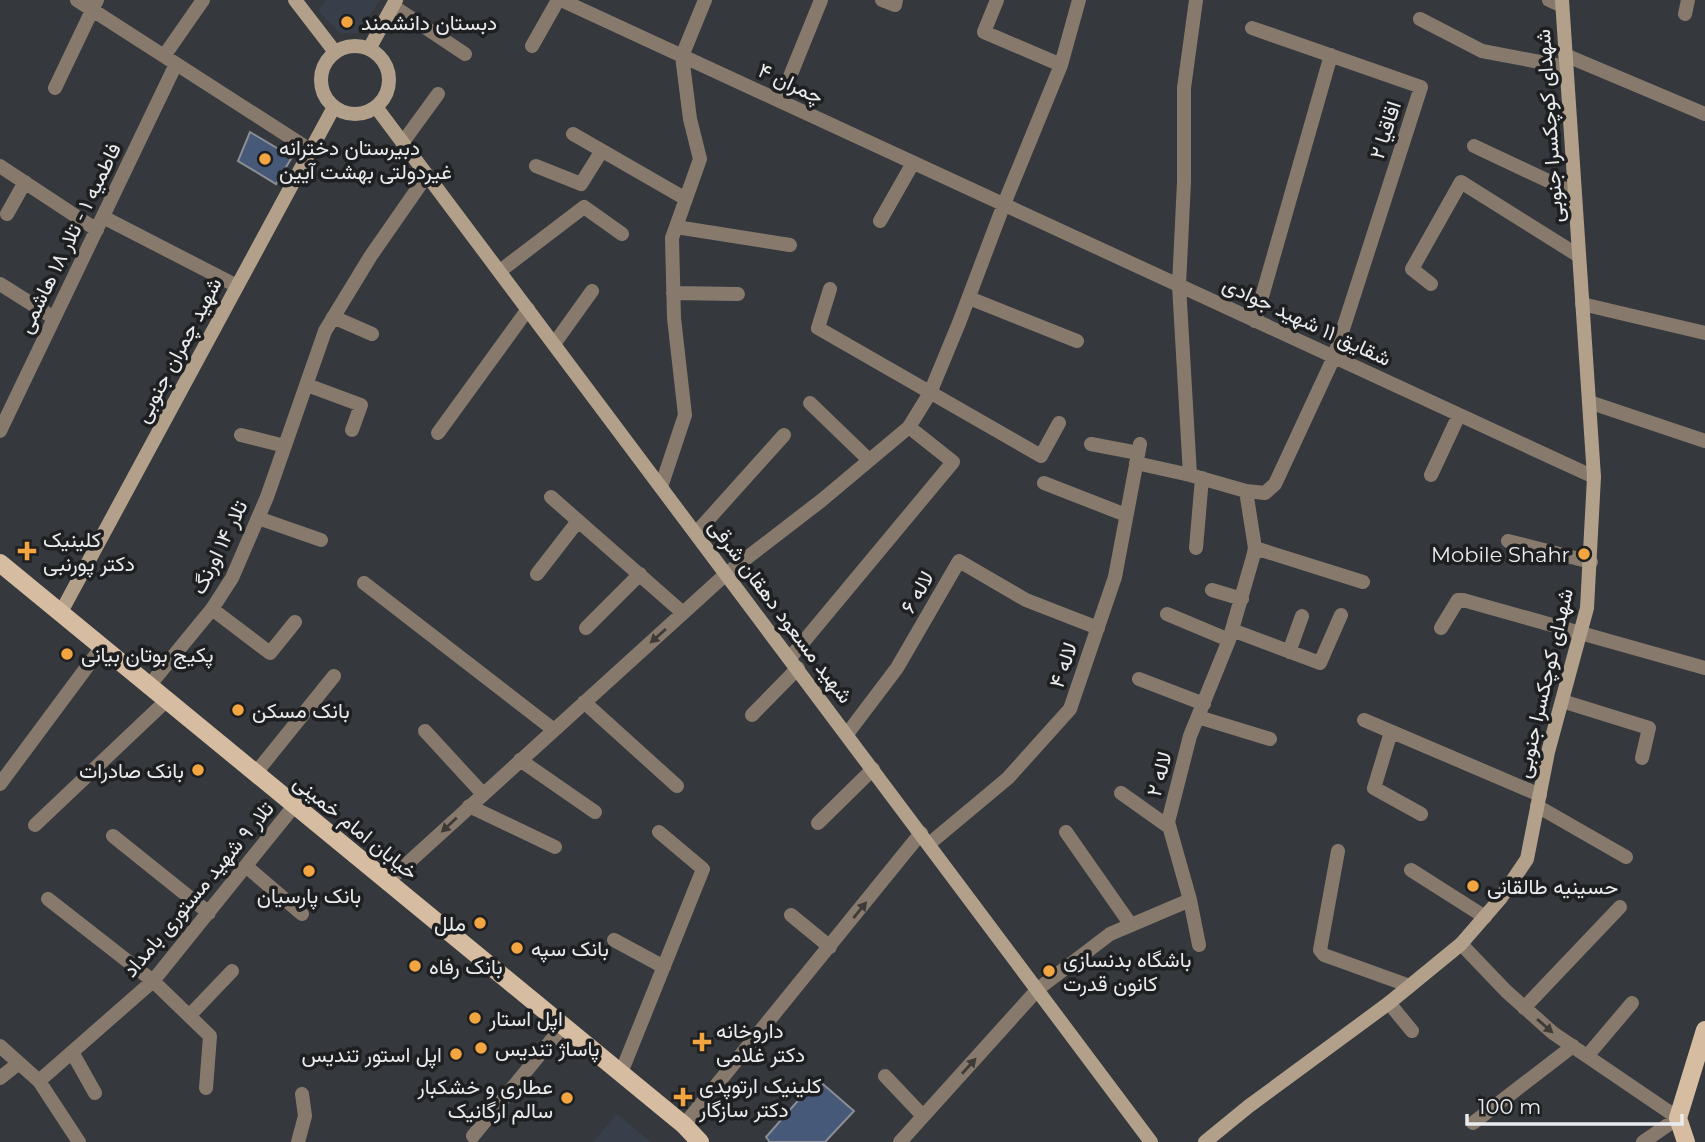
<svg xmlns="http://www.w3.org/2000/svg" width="1705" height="1142" font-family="Montserrat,Vazirmatn,sans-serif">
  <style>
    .built { fill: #393f4a }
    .building { fill: #465978; stroke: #8b8f95; stroke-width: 2 }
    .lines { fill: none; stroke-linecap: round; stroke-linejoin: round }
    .minor { stroke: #877a6d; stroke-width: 14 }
    .secondary { stroke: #b3a08a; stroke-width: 14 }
    .primary { stroke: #d6bca0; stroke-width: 18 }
    .oneway { fill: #3e3a38 }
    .poi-dot { fill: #f2a541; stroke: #1e1f21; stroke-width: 2.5 }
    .labels { text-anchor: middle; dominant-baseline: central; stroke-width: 7; stroke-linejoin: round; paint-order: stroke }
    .poi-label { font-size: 21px; fill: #e9ebee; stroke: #1e1f21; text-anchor: start }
    .street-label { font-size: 21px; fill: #e9ebee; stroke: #1e1f21 }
  </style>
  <rect width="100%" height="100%" fill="#35383d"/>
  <path class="built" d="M326,0H380L358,33L341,34L318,11Z
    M617,1114L651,1142H593Z"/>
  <path class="building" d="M250,132L292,157L276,184L238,161Z
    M817,1079L854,1111L825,1142H770L766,1137Z"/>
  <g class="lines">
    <path class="minor" d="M77,0L310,150
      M561,0L1594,477
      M882,0L895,5L896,0
      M997,0L984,32L1061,65
      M1549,0L1562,6
      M393,6L465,54
      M1685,14L1688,0
      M1420,19L1482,51L1566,67
      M532,46L558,0
      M1565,55L1705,114
      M164,56L203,0
      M55,88L97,0
      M780,101L821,0
      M573,134L686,199
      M403,142L438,94
      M1474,146L1574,193
      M0,166L97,230
      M536,166L581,184L601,152
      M7,214L25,182
      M103,217L237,286
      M880,221L913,163
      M676,227L790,245
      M500,271L584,207L622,234
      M0,284L54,318
      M1431,284L1412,269L1461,182L1579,256
      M830,289L818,328L1041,456L1059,423
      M673,293L738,294
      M969,298L1077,341
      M1582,304L1705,333
      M333,317L372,334
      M1255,321L1331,55
      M554,344L592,291
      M307,385L361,405L352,430
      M1589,402L1705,441
      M810,403L868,459
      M0,431L176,64
      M438,433L528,309
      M241,435L285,446
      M1091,444L1138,453
      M1136,463L1190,475L1179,285L1184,182V88L1196,0
      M1190,475L1246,491L1265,493L1275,484L1334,357L1421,87L1252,28
      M1431,475L1459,415
      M1044,483L1126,515
      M661,487L685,415L674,318L672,238L700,159L690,119L682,56L705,0
      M551,497L683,613
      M258,518L321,540
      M696,533L784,435
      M1508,541L1591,562
      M1196,548L1202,478
      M1255,548L1363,582
      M537,574L578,521
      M364,583L554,730
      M1212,590L1242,599
      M212,609L270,653L295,622
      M1167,614L1229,640
      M586,628L640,574
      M1441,628L1458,600H1463L1705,668
      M1232,630L1320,663L1341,615
      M1289,652L1302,616
      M790,658L953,462L909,427
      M1139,679L1204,704
      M148,687L212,609L232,578L267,497L325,331L370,257L427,175
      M1562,701L1649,728L1642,758
      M584,702L677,786
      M752,715L798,668
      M1198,717L1270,739
      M1364,720L1540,795
      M425,731L483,794
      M1391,732L1374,788L1421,814
      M847,734L897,668L959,561L1026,600L1098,628
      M520,760L595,812
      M255,774L334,676
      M0,784L101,648
      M1121,793L1169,827
      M469,806L555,847
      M1537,806L1626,857
      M818,823L873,769
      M35,825L166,701
      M1066,832L1131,925
      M113,836L209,913
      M929,844L1008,778L1070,709L1115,577L1140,444
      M1338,851L1320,950L1324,955L1410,986
      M247,867L302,914
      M1411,870L1485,917
      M387,882L726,574L822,500L909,427L930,393L959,323L1004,204L1061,65L1079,0
      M48,899L153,981L210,1036L206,1088
      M791,915L830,947
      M614,940L664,967
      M1461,944L1506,991L1553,1033L1678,1118L1643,1142
      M1199,945L1190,900L1168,822L1190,736L1229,640L1253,557L1255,548L1246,491
      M1389,1003L1412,1031
      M1524,1008L1620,907
      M189,1016L232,971
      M0,1046L39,1081L79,1142
      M72,1052L95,1093
      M1588,1055L1632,1003
      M621,1073L703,869L659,832
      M885,1076L923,1116
      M0,1078L19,1063
      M39,1081L153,981L294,806
      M1473,1123L1573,1046
      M684,1125L921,833
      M473,1136L563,1026
      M298,1142L305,1116L302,1094
      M900,1142L1038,989L1110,934L1190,900"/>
    <path class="secondary" d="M295,0L335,52
      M321 80a34 34 0 1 1 68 0a34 34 0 1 1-68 0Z
      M369,49L396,0
      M376,107L1151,1142
      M60,614L334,107
      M1205,1142L1249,1106L1389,1003L1461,944L1500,899L1527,859L1548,752L1587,608L1594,477L1562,0"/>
    <path class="primary" d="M0,563L684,1125L700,1142
      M1686,1142L1678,1118L1705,1030"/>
  </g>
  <defs><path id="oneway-solid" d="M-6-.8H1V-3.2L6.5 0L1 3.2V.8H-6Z" transform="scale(1.75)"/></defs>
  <g class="oneway">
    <use href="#oneway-solid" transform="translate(658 636) rotate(138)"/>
    <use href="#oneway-solid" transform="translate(449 825) rotate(137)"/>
    <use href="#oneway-solid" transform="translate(860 910) rotate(-51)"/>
    <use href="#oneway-solid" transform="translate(1545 1026) rotate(41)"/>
    <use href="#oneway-solid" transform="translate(969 1066) rotate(-48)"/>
  </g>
  <g class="poi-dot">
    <circle cx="347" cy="22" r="7"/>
    <circle cx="265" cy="159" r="7"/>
    <path d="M23.5 540.5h7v7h7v7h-7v7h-7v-7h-7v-7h7z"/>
    <circle cx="1584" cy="554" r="7"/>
    <circle cx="67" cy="654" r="7"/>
    <circle cx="238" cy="710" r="7"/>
    <circle cx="198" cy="770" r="7"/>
    <circle cx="309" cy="871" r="7"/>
    <circle cx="1473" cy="886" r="7"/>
    <circle cx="480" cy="923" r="7"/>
    <circle cx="517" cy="948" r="7"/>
    <circle cx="415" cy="966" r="7"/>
    <circle cx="1049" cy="971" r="7"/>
    <circle cx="475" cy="1018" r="7"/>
    <path d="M698.5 1031.5h7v7h7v7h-7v7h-7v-7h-7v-7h7z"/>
    <circle cx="481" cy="1048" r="7"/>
    <circle cx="456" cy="1054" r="7"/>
    <path d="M679.5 1086.5h7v7h7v7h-7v7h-7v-7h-7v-7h7z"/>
    <circle cx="567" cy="1098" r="7"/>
  </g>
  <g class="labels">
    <g class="poi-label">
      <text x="361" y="22">دبستان دانشمند</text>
      <text x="279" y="147">دبیرستان دخترانه<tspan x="279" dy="24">غیردولتی بهشت آیین</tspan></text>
      <text x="43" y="539">کلینیک<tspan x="43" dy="24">دکتر پورنبی</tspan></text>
      <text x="1570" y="554" text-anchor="end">Mobile Shahr</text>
      <text x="81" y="654">پکیج بوتان بیانی</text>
      <text x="252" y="710">بانک مسکن</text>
      <text x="184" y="770" text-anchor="end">بانک صادرات</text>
      <text x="1487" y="886">حسینیه طالقانی</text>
      <text x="309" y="895" text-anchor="middle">بانک پارسیان</text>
      <text x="466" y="923" text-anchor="end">ملل</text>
      <text x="531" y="948">بانک سپه</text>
      <text x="1063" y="959">باشگاه بدنسازی<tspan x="1063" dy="24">کانون قدرت</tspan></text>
      <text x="429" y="966">بانک رفاه</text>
      <text x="489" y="1018">اپل استار</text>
      <text x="716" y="1030">داروخانه<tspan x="716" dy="24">دکتر غلامی</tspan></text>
      <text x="495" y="1048">پاساژ تندیس</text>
      <text x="442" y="1054" text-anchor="end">اپل استور تندیس</text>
      <text x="699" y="1085">کلینیک ارتوپدی<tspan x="699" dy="24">دکتر سازگار</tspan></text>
      <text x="553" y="1086" text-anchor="end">عطاری و خشکبار<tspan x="553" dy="24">سالم ارگانیک</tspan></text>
    </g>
    <g class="street-label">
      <text transform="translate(791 83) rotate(25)">چمران ۴</text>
      <text transform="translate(1549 126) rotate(-94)">شهدای کوچکسرا جنوبی</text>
      <text transform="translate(1385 130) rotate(-72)">اقاقیا ۲</text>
      <text transform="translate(69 238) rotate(-64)">فاطمیه ۱ - تلار ۱۸ هاشمی</text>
      <text transform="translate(1307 321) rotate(25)">شقایق ۱۱ شهید جوادی</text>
      <text transform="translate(178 350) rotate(-62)">شهید چمران جنوبی</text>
      <text transform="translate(219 547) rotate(-64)">تلار ۱۴ اورنگ</text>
      <text transform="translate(917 592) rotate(-60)">لاله ۶</text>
      <text transform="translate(781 611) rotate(53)">شهید مسعود دهقان شرقی</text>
      <text transform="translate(1063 665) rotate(-71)">لاله ۴</text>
      <text transform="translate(1544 683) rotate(-77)">شهدای کوچکسرا جنوبی</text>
      <text transform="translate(1159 774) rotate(-75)">لاله ۲</text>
      <text transform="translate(356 827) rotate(39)">خیابان امام خمینی</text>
      <text transform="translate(198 889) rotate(-50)">تلار ۹ شهید مستوری بامداد</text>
    </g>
  </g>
  <path d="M1467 1114v10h215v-10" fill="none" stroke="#e9ebee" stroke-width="3.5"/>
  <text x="1478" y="1114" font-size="21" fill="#e9ebee" stroke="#1e1f21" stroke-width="5" paint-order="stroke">100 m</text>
</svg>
